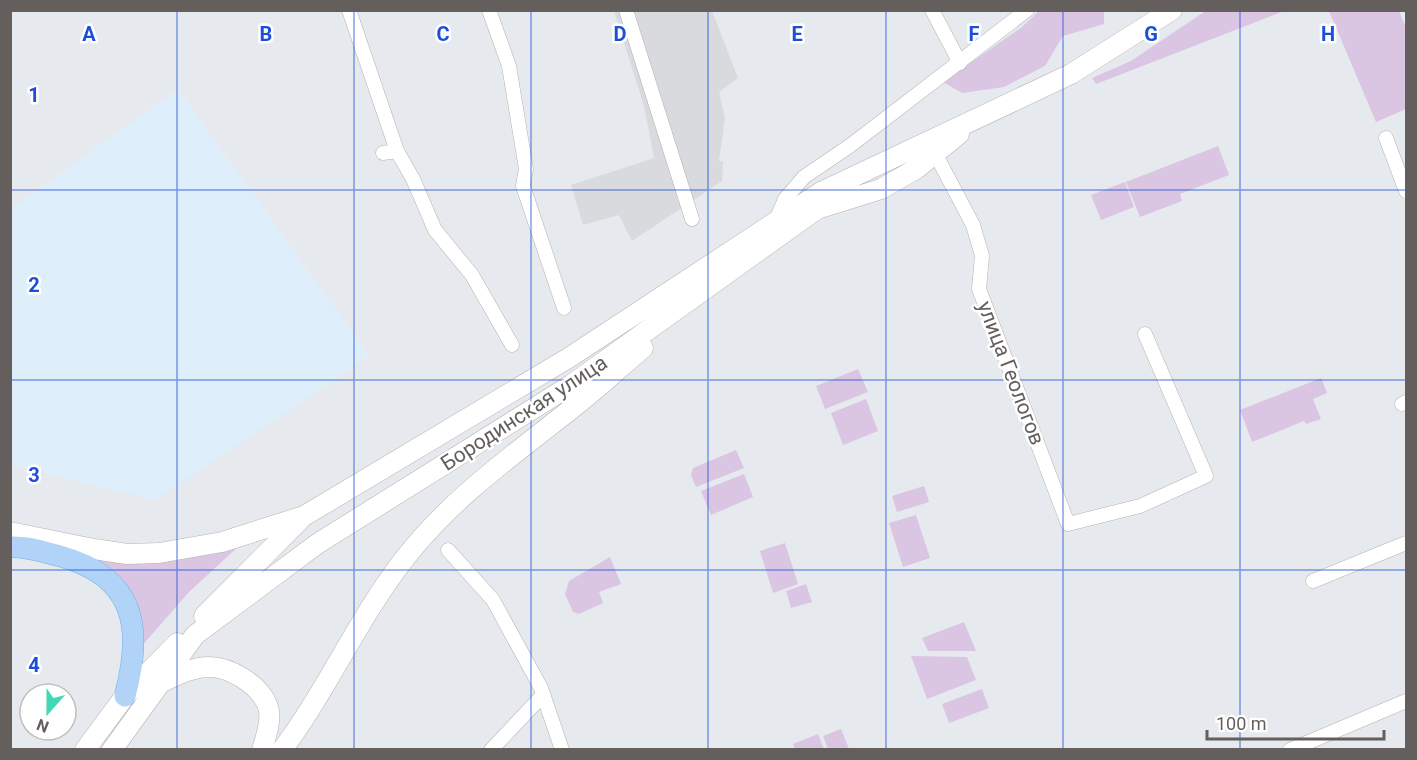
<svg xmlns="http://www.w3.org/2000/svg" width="1417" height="760" font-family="Roboto,sans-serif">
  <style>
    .commercial { fill: #deeefb }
    .industrial { fill: #d8dadd }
    .green { fill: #dac5e3 }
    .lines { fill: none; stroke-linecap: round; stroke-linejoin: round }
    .street-casing { stroke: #b6b3b1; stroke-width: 15 }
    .secondary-casing { stroke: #b7b2b0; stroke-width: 21 }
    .primary-casing { stroke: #69b2e4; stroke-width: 22 }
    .street { stroke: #fff; stroke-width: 14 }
    .secondary { stroke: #fff; stroke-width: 20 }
    .primary { stroke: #b1d3f7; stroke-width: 21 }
    .grid { fill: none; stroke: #1d4ed8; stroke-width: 1.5; stroke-opacity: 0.55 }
    .labels { text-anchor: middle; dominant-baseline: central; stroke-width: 5; stroke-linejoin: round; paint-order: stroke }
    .street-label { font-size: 21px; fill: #645f5d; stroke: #fff }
    .grid-label { font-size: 20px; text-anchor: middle; font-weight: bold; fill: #1d4ed8; stroke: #fff; stroke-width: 5; stroke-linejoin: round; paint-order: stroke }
  </style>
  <rect width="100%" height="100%" fill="#e6eaee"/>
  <path class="commercial" d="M178,89L369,356L155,500L11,465V209Z"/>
  <path class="industrial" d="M614,11H712L738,78L719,92L725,118L719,161L723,162L722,181L632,241L619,215L583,225L571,185L654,158L644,106Z"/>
  <path class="green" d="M1207,10L1284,11L1096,84L1092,78L1131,61Z
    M1039,11H1104V24L1063,36L1045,66L1004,87L962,93L943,82L1022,27Z
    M1329,11H1399L1406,28V109L1376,122Z
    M1218,146L1229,175L1180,194L1182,201L1140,217L1126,182Z
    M1125,182L1134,207L1101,220L1091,195Z
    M858,369L868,392L825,409L816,386Z
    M1321,378L1327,393L1313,399L1321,419L1306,424L1304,421L1252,442L1240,410Z
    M866,399L878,431L843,445L831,413Z
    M736,450L744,468L696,487L691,475L693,468Z
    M744,474L753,497L711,515L701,491Z
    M924,486L929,502L897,512L892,496Z
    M916,515L930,558L903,567L889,523Z
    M785,543L798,584L773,593L760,551Z
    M239,546L189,592L140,648C141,605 135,580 95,558Z
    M610,557L621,584L599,592L603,603L579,614L573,612L565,594L569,581Z
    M806,584L812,602L791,608L786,591Z
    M964,622L976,651H928L922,638Z
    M911,656L967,657L976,680L927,699Z
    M982,689L989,708L949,723L942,704Z
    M841,729L849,749H828L823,736Z
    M818,734L824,749H795L793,744Z"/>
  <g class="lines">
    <g class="street-casing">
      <path id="street" d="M349,10L397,151
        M489,10L509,66L526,169L523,186L564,308
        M626,10L692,219
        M932,10L960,63
        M1386,138L1406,191
        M383,153L397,151L413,179L435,230L472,275L512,345
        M936,155L973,225L982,256L979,289L1068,524L1140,506L1206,476L1145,334
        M776,220L785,199L804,177L851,145L1027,10
        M1402,404L1406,402
        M448,550L493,600L541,688L562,750
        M1313,581L1406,543
        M491,750L543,695
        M1290,750L1406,701"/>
    </g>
    <g class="secondary-casing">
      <path id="secondary" d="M10,532L94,549L127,554L159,553L222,542L304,516L570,357L821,192L1071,74L1172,10
        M204,616L300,520
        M160,683C175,676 192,667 209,667C230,667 258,684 267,704C273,718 266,736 262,750
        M85,750L125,696L177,643
        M112,750L195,635L317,544L571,385L817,209L881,189L916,169L959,134
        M282,750C328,689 358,618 405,558C457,492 521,450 585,398C605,382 624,364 643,348"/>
    </g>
    <g class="primary-casing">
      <path id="primary" d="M10,547C28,546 43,552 60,556C136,577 143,628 125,696"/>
    </g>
    <use href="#street" class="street"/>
    <use href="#secondary" class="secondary"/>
    <use href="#primary" class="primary"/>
  </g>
  <path class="grid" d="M177,10V750M354,10V750M531,10V750M708,10V750M886,10V750M1063,10V750M1240,10V750M10,190H1406M10,380H1406M10,570H1406"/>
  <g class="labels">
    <g class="street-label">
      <text transform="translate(1011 373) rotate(69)">улица Геологов</text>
      <text transform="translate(524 413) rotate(-33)">Бородинская улица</text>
    </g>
  </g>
  <g class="grid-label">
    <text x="89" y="41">A</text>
    <text x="266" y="41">B</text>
    <text x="443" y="41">C</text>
    <text x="620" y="41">D</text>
    <text x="797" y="41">E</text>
    <text x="974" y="41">F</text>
    <text x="1151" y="41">G</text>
    <text x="1328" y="41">H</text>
    <text x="34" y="102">1</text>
    <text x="34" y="292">2</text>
    <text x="34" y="482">3</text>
    <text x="34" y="672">4</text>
  </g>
  <rect width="1417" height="760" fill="none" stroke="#645f5d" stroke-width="24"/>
  <g transform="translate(48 712) rotate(201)"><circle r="28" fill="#ffffff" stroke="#c1bfbe" stroke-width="1.5"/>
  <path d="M0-4.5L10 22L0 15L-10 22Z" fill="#41d9b5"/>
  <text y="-9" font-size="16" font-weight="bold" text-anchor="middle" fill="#645f5d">N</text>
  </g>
  <path d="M1207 730v9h177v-9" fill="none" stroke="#645f5d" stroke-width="3"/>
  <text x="1216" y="730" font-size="18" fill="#645f5d" stroke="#ffffff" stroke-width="4.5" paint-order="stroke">100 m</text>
</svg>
